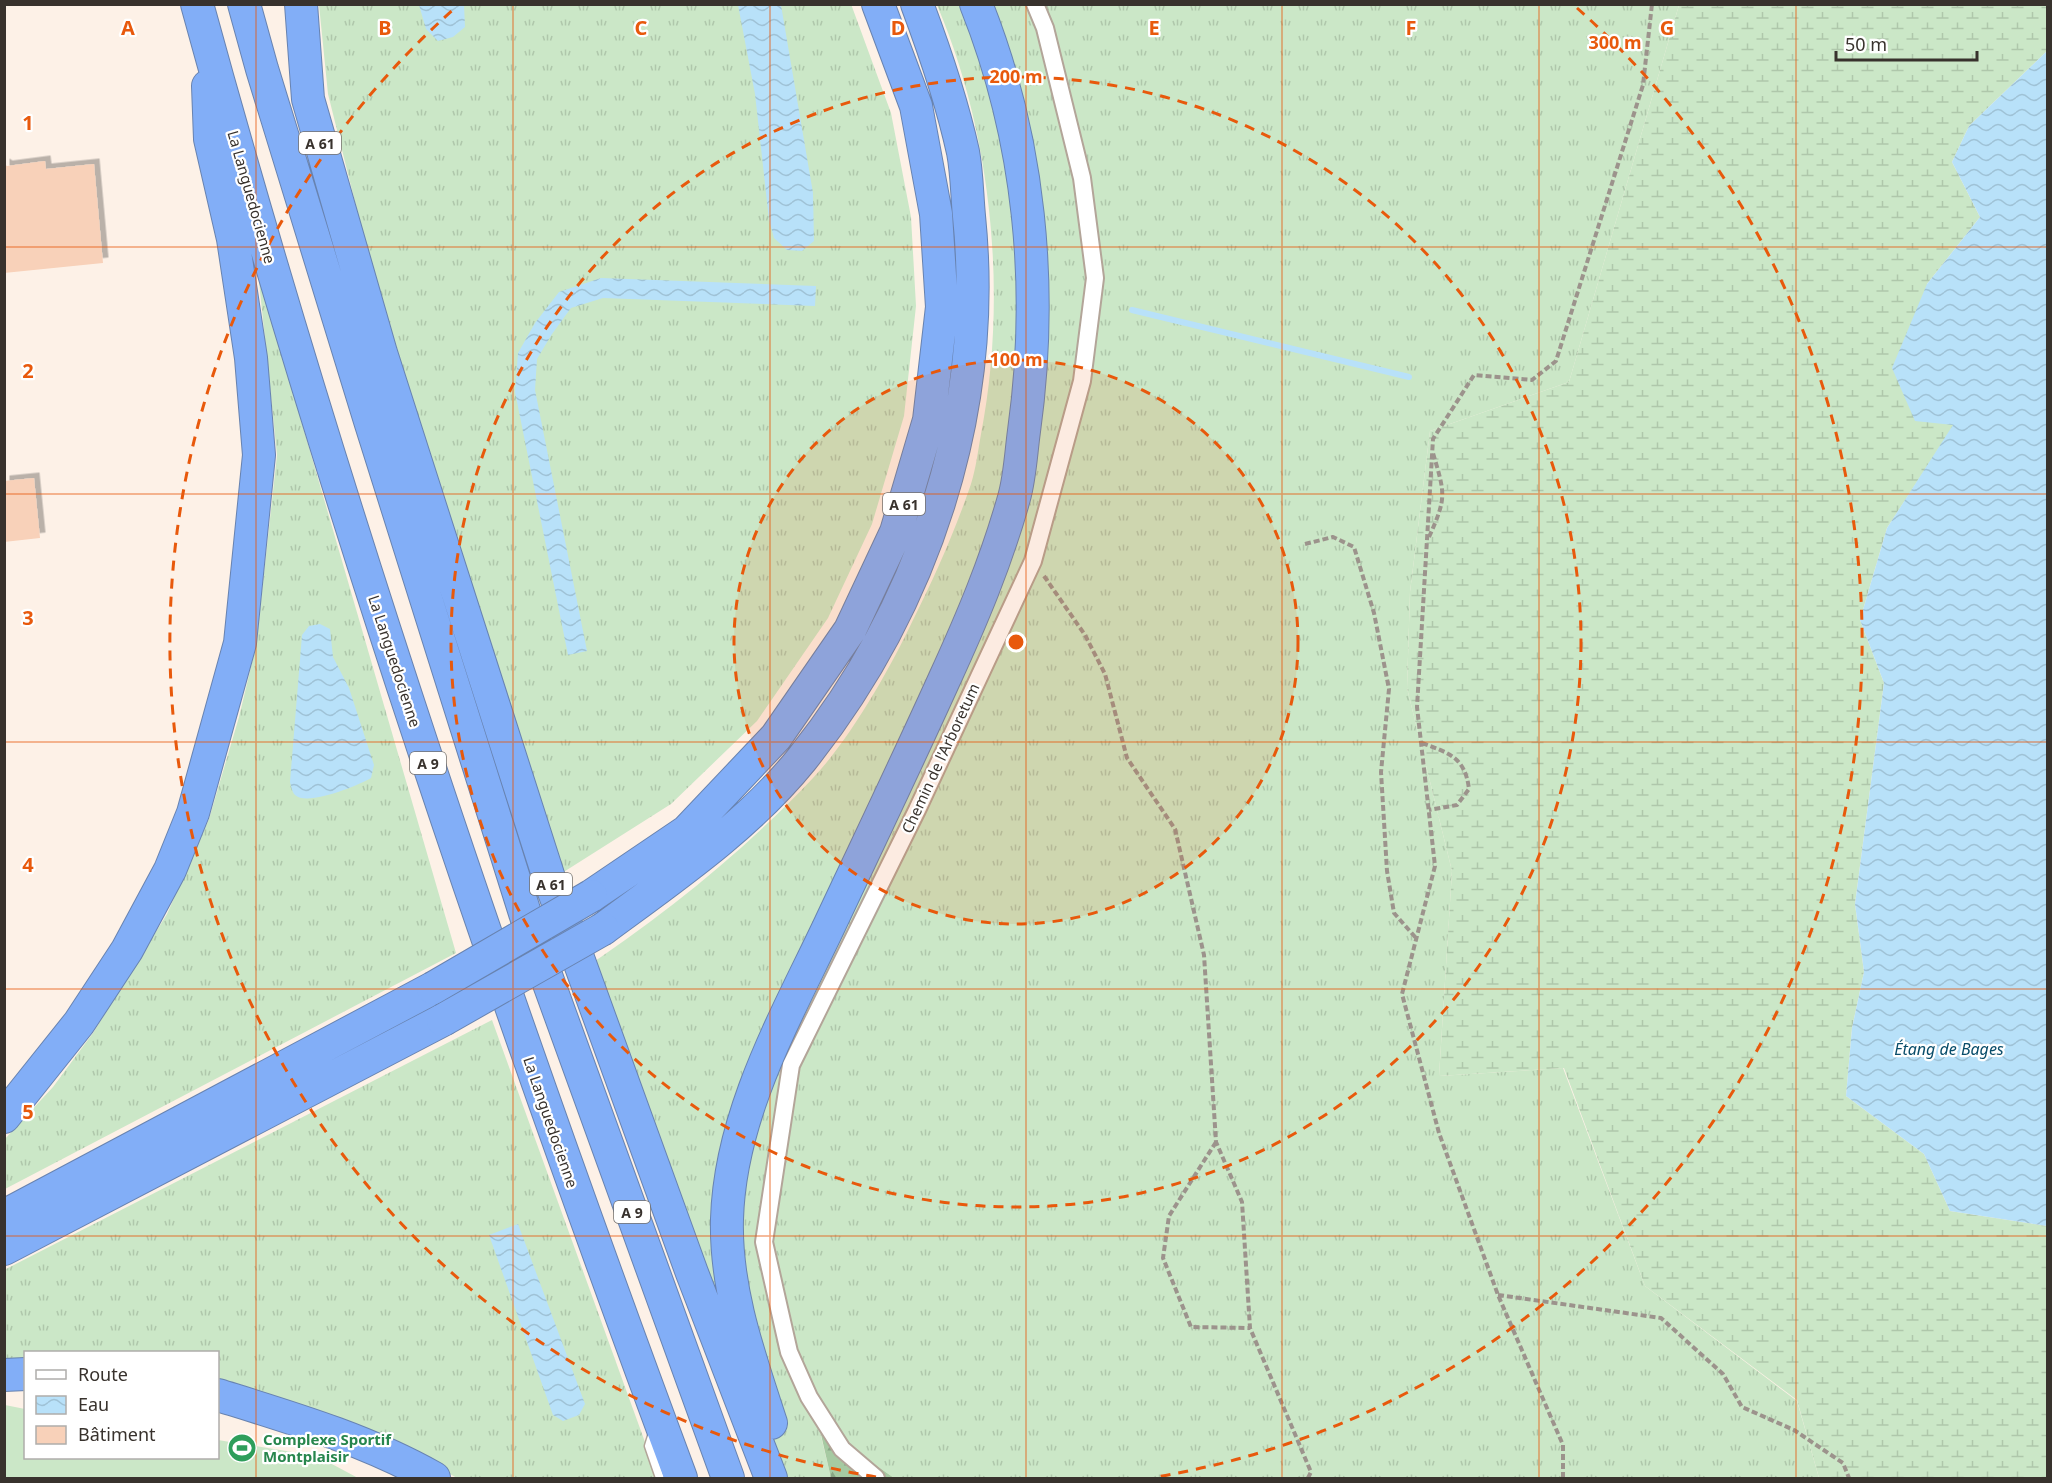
<svg xmlns="http://www.w3.org/2000/svg" width="2052" height="1483" font-family="'Noto Sans',sans-serif">
  <style>
    .grass { fill: url(#grass-tufts) }
    .forest { fill: url(#forest-firs) }
    .wetland { fill: url(#wetland-marsh) }
    .pitch { fill: #cbe7c7 }
    .water { fill: url(#water-waves) }
    .lines { fill: none; stroke-linecap: round; stroke-linejoin: round }
    .stream { stroke: #b8e1f9; stroke-width: 6 }
    .building { fill: #f8d1b9; filter: url(#shadow) }
    .lane-casing { stroke: #b3a599; stroke-width: 11 }
    .street-casing { stroke: #b3a599; stroke-width: 20 }
    .highway-casing { stroke: #6883b0; stroke-width: 34 }
    .path { stroke: #9c938c; stroke-width: 4; stroke-dasharray: 6 3; stroke-linecap: butt }
    .lane { stroke: #fff; stroke-width: 8 }
    .street { stroke: #fff; stroke-width: 16 }
    .highway { stroke: #82aef7; stroke-width: 32 }
    .highway-bridge-casing { stroke: #6883b0; stroke-width: 34; stroke-linecap: butt }
    .highway-bridge { stroke: #82aef7; stroke-width: 32 }
    .grid { fill: none; stroke: #e8590c; stroke-width: 1.5; stroke-opacity: 0.55 }
    .ring { fill: none; stroke: #e8590c; stroke-width: 3; stroke-dasharray: 10 8 }
    .labels { text-anchor: middle; dominant-baseline: central; stroke-width: 4.5; stroke-linejoin: round; paint-order: stroke }
    .shield { fill: #fff; stroke: #74706c; stroke-width: 1.5 }
    .shield-label { font-size: 14px; font-weight: bold; fill: #38322d }
    .street-label { font-size: 15px; fill: #38322d; stroke: #fff }
    .leisure-label { font-size: 15px; font-weight: bold; fill: #27864d; stroke: #fff; text-anchor: start }
    .water-label { font-size: 16px; font-style: italic; fill: #094d6a; stroke: #fff }
    .grid-label { font-size: 20px; text-anchor: middle; font-weight: bold; fill: #e8590c; stroke: #fff; stroke-width: 4.5; stroke-linejoin: round; paint-order: stroke }
    .centre { fill: #e8590c; stroke: #fff; stroke-width: 3 }
    .ring-label { font-size: 18px; text-anchor: middle; font-weight: bold; fill: #e8590c; stroke: #fff; stroke-width: 4.5; stroke-linejoin: round; paint-order: stroke }
  </style>
  <defs>
    <pattern id="grass-tufts" width="24" height="20" patternUnits="userSpaceOnUse" patternTransform="scale(1.5)"><rect width="24" height="20" fill="#cbe7c7"/><path d="M3 7l-1-3M5 7V3M7 7l1-3M15 17l-1-3M17 17v-4M19 17l1-3" fill="none" stroke="#afc7ab"/></pattern>
    <pattern id="forest-firs" width="22" height="20" patternUnits="userSpaceOnUse" patternTransform="scale(1.5)"><rect width="22" height="20" fill="#a6caa2"/><path d="M5 1l3.5 6h-7zM16 11l3.5 6h-7z" fill="#88a584"/></pattern>
    <pattern id="wetland-marsh" width="20" height="14" patternUnits="userSpaceOnUse" patternTransform="scale(1.5)"><rect width="20" height="14" fill="#cbe7c7"/><path d="M1 5h8M5 5V1M11 12h8M15 12V8" fill="none" stroke="#afc7ab"/></pattern>
    <pattern id="water-waves" width="16" height="10" patternUnits="userSpaceOnUse" patternTransform="scale(1.5)"><rect width="16" height="10" fill="#b8e1f9"/><path d="M0 5q4-4 8 0t8 0" fill="none" stroke="#9fc2d6"/></pattern>
    <filter id="shadow"><feDropShadow dx="5.5" dy="-5.5" stdDeviation="0" flood-color="#0004"/></filter>
  </defs>
  <rect width="100%" height="100%" fill="#fdf1e7"/>
  <path class="grass" d="M851,4L891,113L911,217L916,306L904,416L872,524L828,618L757,721L671,804L551,880L387,330L328,94L319,5Z
    M937,5H1679L1569,382L1430,431L1410,592L1407,688L1452,871L1439,1076L1563,1068L1645,1286L1797,1401L1819,1478H894L850,1447L816,1415L831,1478H756L577,973C661,918 743,852 813,778C850,739 890,669 913,620C935,576 955,531 971,484C976,468 978,451 981,434C1008,296 992,134 937,5Z
    M258,272L456,953L5,1189L4,1140L53,1087L93,1033L167,914L209,819L239,717L256,646L277,455Z
    M492,1020L658,1478H457L400,1446L218,1384V1352H26L25,1363H5L4,1270Z"/>
  <path class="forest" d="M816,1413L850,1447L894,1478H831Z"/>
  <path class="wetland" d="M1679,5H2047V51L1969,126L1952,162L1980,217L1927,284L1954,425L1887,528L1860,620L1884,683L1855,904L1864,972L1852,1028L1846,1096L1924,1154L1950,1211L2047,1226V1478H1819L1797,1400L1645,1286L1564,1068L1439,1076L1452,871L1407,688L1410,592L1430,431L1569,382Z"/>
  <path class="pitch" d="M5,1405L25,1409L26,1458H218V1440L317,1456L358,1478H5Z"/>
  <path class="water" d="M419,5H464L465,27L453,37L438,41L426,29Z
    M738,5H781L813,193L814,241L802,251L787,250L774,238L769,220L755,94Z
    M2047,51V1226L1950,1211L1924,1154L1846,1096L1852,1028L1864,972L1855,904L1884,683L1860,620L1887,528L1953,425L1915,421L1892,368L1927,284L1980,217L1952,162L1969,126Z
    M601,278L816,286L815,306L603,298L571,308L552,334L537,359L535,390L587,651L568,655L515,392L518,353L535,323L559,292Z
    M320,624L330,629L333,657L349,688L374,765L371,778C359,785 307,807 295,795C292,792 291,786 290,782L302,635L309,626Z
    M518,1224L585,1404L579,1415L563,1421L553,1415L489,1235Z"/>
  <g class="lines">
    <path class="stream" d="M1132,310L1409,377"/>
  </g>
  <path class="building" d="M45,161L46,169L94,164L103,263L4,273V164L7,166Z
    M34,478L40,538L4,542V481Z"/>
  <g class="lines">
    <g class="lane-casing">
      <path id="lane" d="M653,1433L649,1446L660,1478"/>
    </g>
    <g class="street-casing">
      <path id="street" d="M876,1478L842,1449L809,1397L789,1352L764,1242L791,1065L917,810L1033,561L1082,381L1095,278L1082,178L1045,28L1035,4"/>
    </g>
    <g class="highway-casing">
      <path id="highway" d="M197,4C334,504 501,994 681,1478
        M244,4L262,69L371,424L535,945L728,1478
        M301,4L308,99L381,353L549,878L692,1273L771,1478
        M591,896L687,831L776,737L850,630L896,532L929,420L942,307L936,214L916,106L878,4
        M603,929C672,878 747,827 802,759C924,606 989,412 969,216C967,195 967,173 963,152C952,102 935,52 917,4
        M4,1117L79,1023L127,950L170,870L193,813L240,643L259,455L251,358L233,239L210,139L208,86
        M4,1216L433,988
        M4,1249L443,1020
        M4,1375L26,1374
        M218,1395C292,1418 367,1440 434,1478
        M771,1423C750,1358 725,1290 727,1219C730,1114 786,1017 830,924C868,843 907,762 944,680C972,619 996,562 1014,498C1020,477 1021,453 1024,431C1044,288 1030,139 976,4"/>
    </g>
    <path class="path" d="M1429,537C1447,497 1445,494 1433,453
      M1305,544L1333,537L1354,547L1374,613L1389,689L1381,772L1387,871L1394,913L1416,938
      M1044,576L1085,635L1105,674L1127,758L1175,829L1204,955L1216,1142L1242,1202L1250,1328L1311,1472L1308,1478
      M1422,743C1449,753 1465,757 1469,789L1457,805L1429,810
      M1216,1142L1169,1216L1163,1258L1191,1327L1250,1328
      M1498,1295L1661,1318L1723,1374L1742,1407L1794,1430L1843,1463L1849,1478
      M1563,1478V1445L1498,1295L1439,1133L1402,994L1435,866L1417,707L1433,439L1474,375L1532,380L1556,361L1643,85L1652,4"/>
    <use href="#lane" class="lane"/>
    <use href="#street" class="street"/>
    <use href="#highway" class="highway"/>
    <g class="highway-bridge-casing">
      <path id="highway-bridge" d="M433,988L591,896
        M443,1020L603,929"/>
    </g>
    <use href="#highway-bridge" class="highway-bridge"/>
  </g>
  <path class="grid" d="M256,4V1478M513,4V1478M770,4V1478M1026,4V1478M1282,4V1478M1539,4V1478M1796,4V1478M4,247H2048M4,494H2048M4,742H2048M4,989H2048M4,1236H2048"/>
  <circle cx="1016" cy="642" r="282" fill="#e8590c" fill-opacity=".12"/>
  <g class="ring">
    <circle cx="1016" cy="642" r="282"/>
    <circle cx="1016" cy="642" r="565"/>
    <path d="M876 1477A847 847 0 0 1 455 8M1577 8A847 847 0 0 1 1156 1477"/>
  </g>
  <defs>
    <g id="stadium-disc" transform="scale(1.5)"><circle r="9.5" fill="#2e9e5b" stroke="#fff"/><path d="M0-5a6.5 5 0 1 0 0 10a6.5 5 0 1 0 0-10ZM-3.5-1.8h7v3.6h-7Z" fill="#fff"/></g>
  </defs>
  <g fill-rule="evenodd">
    <use href="#stadium-disc" x="242" y="1448"/>
  </g>
  <g class="labels">
    <g class="shield">
      <rect x="299" y="132" width="42" height="22" rx="4.5"/>
      <rect x="883" y="493" width="42" height="22" rx="4.5"/>
      <rect x="410" y="752" width="36" height="22" rx="4.5"/>
      <rect x="530" y="873" width="42" height="22" rx="4.5"/>
      <rect x="614" y="1201" width="36" height="22" rx="4.5"/>
    </g>
    <g class="shield-label">
      <text x="320" y="143">A 61</text>
      <text x="904" y="504">A 61</text>
      <text x="428" y="763">A 9</text>
      <text x="551" y="884">A 61</text>
      <text x="632" y="1212">A 9</text>
    </g>
    <g class="street-label">
      <text transform="translate(252 197) rotate(74)">La Languedocienne</text>
      <text transform="translate(395 661) rotate(72)">La Languedocienne</text>
      <text transform="translate(940 758) rotate(-65)">Chemin de l'Arboretum</text>
      <text transform="translate(551 1122) rotate(71)">La Languedocienne</text>
    </g>
    <g class="leisure-label">
      <text x="263" y="1439">Complexe Sportif<tspan x="263" dy="17">Montplaisir</tspan></text>
    </g>
    <g class="water-label">
      <text x="1949" y="1049">Étang de Bages</text>
    </g>
  </g>
  <g class="grid-label">
    <text x="128" y="35">A</text>
    <text x="385" y="35">B</text>
    <text x="641" y="35">C</text>
    <text x="898" y="35">D</text>
    <text x="1154" y="35">E</text>
    <text x="1411" y="35">F</text>
    <text x="1667" y="35">G</text>
    <text x="28" y="130">1</text>
    <text x="28" y="378">2</text>
    <text x="28" y="625">3</text>
    <text x="28" y="872">4</text>
    <text x="28" y="1119">5</text>
  </g>
  <circle cx="1016" cy="642" r="9" class="centre"/>
  <g class="ring-label">
    <text x="1615" y="49">300 m</text>
    <text x="1016" y="83">200 m</text>
    <text x="1016" y="366">100 m</text>
  </g>
  <rect width="2052" height="1483" fill="none" stroke="#38322d" stroke-width="12"/>
  <rect x="24" y="1351" width="195" height="108" fill="#ffffff" stroke="#afadab" stroke-width="1.5"/>
  <rect x="36" y="1370" width="30" height="9" fill="#ffffff" stroke="#afadab" stroke-width="1.5"/>
  <text x="78" y="1381" font-size="18" fill="#38322d">Route</text>
  <rect x="36" y="1396" width="30" height="18" fill="url(#water-waves)" stroke="#afadab" stroke-width="1.5"/>
  <text x="78" y="1411" font-size="18" fill="#38322d">Eau</text>
  <rect x="36" y="1426" width="30" height="18" fill="#f8d1b9" stroke="#afadab" stroke-width="1.5"/>
  <text x="78" y="1441" font-size="18" fill="#38322d">Bâtiment</text>
  <path d="M1836 51v9h141v-9" fill="none" stroke="#38322d" stroke-width="3"/>
  <text x="1845" y="51" font-size="18" fill="#38322d" stroke="#ffffff" stroke-width="4.5" paint-order="stroke">50 m</text>
</svg>
